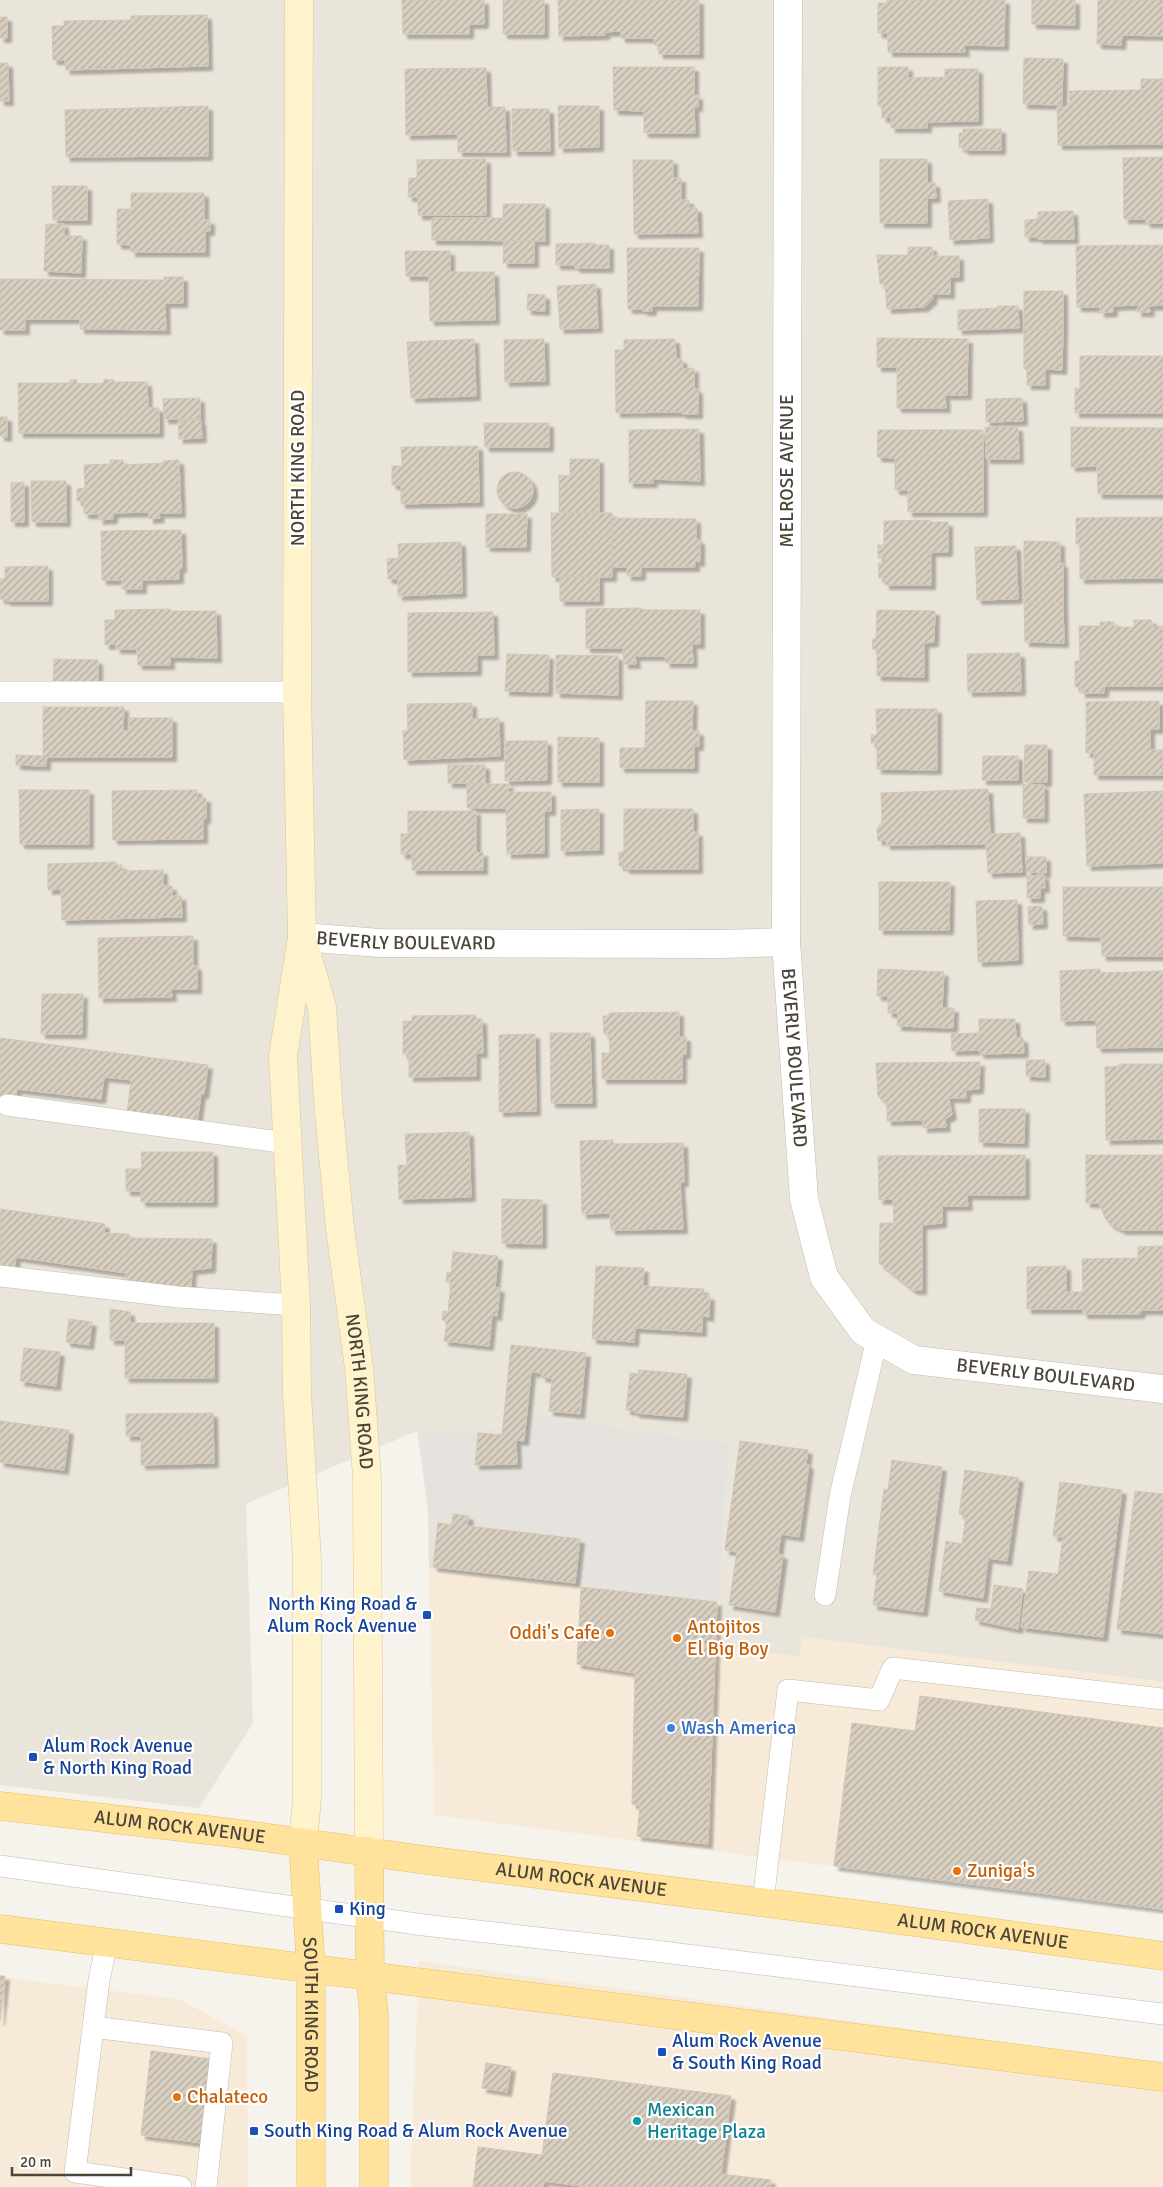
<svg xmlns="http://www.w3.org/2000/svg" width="1163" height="2187" font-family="Signika,sans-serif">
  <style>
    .residential { fill: #eae5da }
    .commercial { fill: #f7ead8 }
    .industrial { fill: #e6e2dd }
    .building { fill: url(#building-hatch); stroke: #d3c7b4; filter: url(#shadow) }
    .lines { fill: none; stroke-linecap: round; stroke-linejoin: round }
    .service-casing { stroke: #c2bbae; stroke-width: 22 }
    .minor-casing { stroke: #c2bbae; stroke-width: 29 }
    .secondary-casing { stroke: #d6c79b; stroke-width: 29 }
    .primary-casing { stroke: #e6c16a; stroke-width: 29 }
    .service { stroke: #fff; stroke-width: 21 }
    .minor { stroke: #fff; stroke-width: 28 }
    .secondary { stroke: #fff3cd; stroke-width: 28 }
    .primary { stroke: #ffe39c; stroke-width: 28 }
    .transit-dot { fill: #1a4fb4; stroke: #fff; stroke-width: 2 }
    .food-dot { fill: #e8710a; stroke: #fff; stroke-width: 2 }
    .shop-dot { fill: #3f7fe0; stroke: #fff; stroke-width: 2 }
    .culture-dot { fill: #0f9aa8; stroke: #fff; stroke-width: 2 }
    .labels { text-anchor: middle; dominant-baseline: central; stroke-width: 4.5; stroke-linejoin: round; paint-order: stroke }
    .street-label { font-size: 19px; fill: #4b4439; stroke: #fff }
    .transit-label { font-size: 19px; fill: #164399; stroke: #fff; text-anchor: start }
    .food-label { font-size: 19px; fill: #c56008; stroke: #fff; text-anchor: start }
    .shop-label { font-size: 19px; fill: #366cbe; stroke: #fff; text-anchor: start }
    .culture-label { font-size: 19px; fill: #0d838f; stroke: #fff; text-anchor: start }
  </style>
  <defs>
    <pattern id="building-hatch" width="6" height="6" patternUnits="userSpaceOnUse" patternTransform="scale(1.25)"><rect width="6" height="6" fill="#d8cfc1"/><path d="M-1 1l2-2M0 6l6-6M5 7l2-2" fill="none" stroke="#b1aa9e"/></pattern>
    <filter id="shadow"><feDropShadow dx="4.5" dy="4.5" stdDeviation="1" flood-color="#0004"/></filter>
  </defs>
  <rect width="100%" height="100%" fill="#f6f3ec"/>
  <path class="residential" d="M0,0H1163V1682L802,1637L800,1657L719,1647V1602L729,1443L532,1415L494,1428L417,1431L246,1504L253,1723L199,1808L0,1785Z"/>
  <path class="commercial" d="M429,1569L719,1602L720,1647L800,1656L802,1637L1163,1682V1909L434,1815Z
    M419,1961L1163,2064V2187H410Z
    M0,1977L179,1999L247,2036L248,2187H0Z"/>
  <path class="industrial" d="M532,1415L729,1443L719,1602L429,1569L428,1510L417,1431L494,1428Z"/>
  <path class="building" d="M402,0H484V24H469V34H403Z
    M503,0H544V34H503Z
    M558,0H699V54H659L658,45H654V38H621V31L605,32V35L559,36Z
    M887,0H1005L1004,46L964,45L965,52H888V33H878V3H887Z
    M1032,0H1075V25L1032,24Z
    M1098,0H1163V36L1122,35L1121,45L1097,44Z
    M207,15L208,66L66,70L65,60H53L52,26H64V21L131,20V16Z
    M0,17H7V38H0Z
    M1024,58L1063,59L1062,105L1023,104Z
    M0,63H8L9,101H0Z
    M613,67H694V96L698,95V107H694L695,133H644V111L614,110Z
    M878,67H908V78L945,77V69H978V121L927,122V128H891V117L882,118V106H878Z
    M486,68L487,107H505L506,152H458V134L406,135L405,69Z
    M1141,79H1163V144L1058,145L1057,107H1065L1070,102L1069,91L1141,90Z
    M208,106V156L66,157L65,110Z
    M558,106H599V147L559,148Z
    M512,109H549L550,151H513Z
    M963,129H1001V150H964V148L959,147V133H963Z
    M1163,157V223H1146V219H1124L1123,158Z
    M486,159V215H418V197H408L409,178H417V160Z
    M880,159H927V183H935L936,198H927V223H880Z
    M633,160H673V178H681V200H689V208H697L698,233L634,234Z
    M52,186H87V220H53Z
    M131,193H204V220H210V231H205V252H131V245L117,244V209H131Z
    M988,199L989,238L950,240L948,201Z
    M503,204H545V241L432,240V218H503Z
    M1073,211L1074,239H1038V237H1025V220L1038,219V212Z
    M46,224H64V236H82L81,273L44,271Z
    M504,240L534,241V263H503Z
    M595,243V245H609V268H575V265H556V244Z
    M1163,245V305L1149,306L1150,312H1137L1138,305L1113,306V312L1100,313V307H1077L1076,246Z
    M908,247H932L933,256H959V277H950V294H932L933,299L924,307L887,309L885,284H880L877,255H908Z
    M627,248H699L698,306H652V311H643V309H628Z
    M405,251H450V272H494L495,320L430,321L429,276H406Z
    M164,277H183V303H165L166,330L80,329V319H25V330H0V279L164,280Z
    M596,284L598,328L560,329L557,286Z
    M1024,291H1063V330H1024Z
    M528,294L545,295V311L527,310Z
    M997,306H1018L1019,328L958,330V310L998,308Z
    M1024,330H1063L1062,370L1045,369V385H1027V369H1024Z
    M877,338L968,339L967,395H945L946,408H897V367H877Z
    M474,339L476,396L411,398L407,342Z
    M544,339L545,381L505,382L504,340Z
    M675,339L676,359H682L683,369L694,368V389H698V414H682V412L616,413L615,350H624V340Z
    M1080,356H1163V413H1075V388L1080,389Z
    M104,379L114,380V382H147L148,408H159V433H19L18,383H70V380H77L76,384L104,383Z
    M200,398V419H164L163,399Z
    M1022,398L1023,421L986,422V399Z
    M0,417H7V437L0,436Z
    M201,420L202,438L179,439L178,421Z
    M484,423H549V447H485Z
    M985,427H1018L1019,459H986Z
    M1071,427L1163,428V494H1098L1097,466L1071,467Z
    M699,429L700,481L653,479V483H629V430Z
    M878,430H983V512H908V490H895V458L877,457Z
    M478,446L479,502L401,504V485H392V466H402L401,447Z
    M570,459H599V512H559V475L570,476Z
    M110,460H123L124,465L163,463V461L179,460L181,513H159L160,518L149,519V512L113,513V519L99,520V514H84V501H77V489L85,488L84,465L110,464Z
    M497 490a18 18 0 1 1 36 0a18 18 0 1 1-36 0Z
    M31,481H66V522H32Z
    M24,482V522H11V483Z
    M551,513H612V577H552Z
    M486,514H527L526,547H486Z
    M1163,517V578L1080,579V544H1076V518Z
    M612,518L696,519V539L700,540V562L695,561V567H641V576H627V567H612Z
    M930,520V522H948V552H931V585H885V578H879L878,563H884L885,558H878V545H884V521Z
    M181,530L182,568H179V579L142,580V589H122V580H102L101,531Z
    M1024,541L1060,542V563H1063V602H1024Z
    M461,542L462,593L398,596V579H388L387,559L399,558L398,544Z
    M1016,546L1018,599L977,600L975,547Z
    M48,566V601H6V599H0V579H5V567Z
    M560,577H599V601H560Z
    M1024,602H1063L1064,643L1025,642Z
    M640,608L644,610H700V644H692L693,663H666L665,656H635L636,664H624L623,648H586V609Z
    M170,609L171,611H216L217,658L170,657V665H138L137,649H116V644L105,645V620H115V610Z
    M877,610L935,611L934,642L924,643V677L877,676V649H872L873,639H876Z
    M493,612L494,655H477V671L408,672V613Z
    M1134,620H1152V627L1163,626V686H1104V693H1081V687H1075V661H1080L1079,626H1100V622H1114V627H1134Z
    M1020,653L1021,691L968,692L967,654Z
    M507,654L549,655L548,692L505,691Z
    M556,655L618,656V695L556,693Z
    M54,659L98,660V685L53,684Z
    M646,701H693L692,731H699V746H694V768H620V748H645Z
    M1159,701V729H1150V750H1163V775H1094V753H1086V702Z
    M472,703V719L499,718L500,756L404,760L403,731H408L407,704Z
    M43,707H124L123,731H129V718H172V757H46V766L16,765V755L43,756Z
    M876,709H937V770L877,769V743H871V735H877Z
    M558,737L599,738V782H558Z
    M505,741H547V780L505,781Z
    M1025,745H1047V782H1024Z
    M983,756H1018V780H982Z
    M448,765H485V783H448Z
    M467,784H509L508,792H551V811H544V853L507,854L506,808H467Z
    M1023,784L1044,785V818H1023Z
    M988,789L990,834L1020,833L1022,872L988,873L986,844L886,845V840L878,841L877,828L882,822L881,793Z
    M19,790H89V844H20Z
    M197,790V798H206V819H203V839L113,840L112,791Z
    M1163,791V863L1087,866L1084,794Z
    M599,809V850L561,851V810Z
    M624,809H693V832H698V869H625V866H619V852H624Z
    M408,811H476V853L483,852V870H412V854H401V834H408Z
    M1026,857H1046V873L1027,872Z
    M116,862V865H122V871L163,870V886H172V896H181L182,917L62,920L61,889L48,890V864Z
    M1044,875L1045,888H1040V898H1027V876Z
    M879,882H950L949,930H879Z
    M1063,887H1163V956H1102L1101,937L1063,936Z
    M1017,900L1018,960L978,962L976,901Z
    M1042,906L1043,924L1029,925L1028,907Z
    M193,936V966H197V989H171L172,997L99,998L98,938Z
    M878,969L944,972L942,1008H954L953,1028L897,1026L898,1013H888V996H877Z
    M1100,969V973L1163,971V1047L1097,1048L1096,1020L1061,1021L1060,971Z
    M42,994H83L82,1034H41Z
    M679,1012V1037H686V1054H682V1079H602V1053H610L609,1034H604L603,1016H609V1013Z
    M476,1015V1019L482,1020L483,1053H476V1076L409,1077V1054H403V1021H412V1016Z
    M979,1019H1015L1016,1038H1023L1024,1053L980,1054L979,1050L952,1051L951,1034L979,1033Z
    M550,1033H590L592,1103H551Z
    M535,1034L536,1111L499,1112V1035Z
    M0,1038L208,1065L204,1094H201L197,1123L127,1113L131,1080L104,1077L101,1099L17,1089L15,1099L0,1097Z
    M1026,1060H1045V1077L1026,1076Z
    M980,1062L979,1089L966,1090V1098H949L952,1115L945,1119L946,1127L923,1128V1120L887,1121V1104L878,1096L876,1063Z
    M1119,1064H1163V1139L1106,1140L1105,1067L1119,1066Z
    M979,1109H1025L1024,1143L979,1142Z
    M469,1132L471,1197L399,1199L398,1165H407L405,1134Z
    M613,1140V1144L683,1143L684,1182H680L683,1229L611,1230L610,1213L582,1214L580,1141Z
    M141,1152H213V1202H141V1191H126V1169H142Z
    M1025,1155V1195H967L968,1206H942V1223L922,1225V1290H913L879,1263L880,1223H894L893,1199L879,1200L878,1156Z
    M1086,1155H1163V1230H1122L1110,1224L1105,1218L1099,1203H1086Z
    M502,1199L542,1200V1244L502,1243Z
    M0,1209L105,1224L104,1233L129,1234V1238L212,1239L211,1268L192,1270L191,1290L126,1289V1273L16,1257L14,1271L0,1269Z
    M1163,1246V1310H1141L1140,1314H1083V1309H1027V1267L1066,1266V1292H1083L1082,1259L1138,1258V1247Z
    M453,1252L498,1256L495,1288H500L497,1316L492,1315L489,1346L444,1341L447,1321L442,1320L443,1311L448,1312L451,1282H446L447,1272L451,1273Z
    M596,1266L644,1268L643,1286L704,1289L703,1295L710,1296L709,1317L702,1316V1332L635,1328L634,1342L592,1339Z
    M110,1309L130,1312V1323H214V1378H125V1340H110Z
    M69,1319L92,1322L89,1345L66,1342Z
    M511,1345L586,1353L580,1414L549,1411L552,1378L541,1377L542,1373L531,1372L524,1441L516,1440L517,1464L475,1465L478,1433L502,1435Z
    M24,1348L60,1352L56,1386L20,1381Z
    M639,1370L687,1374L683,1417L635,1413L636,1411L626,1410L630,1373L638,1374Z
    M213,1413L214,1463L141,1465V1436H126V1414Z
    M0,1421L69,1430L64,1470L0,1462Z
    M740,1441L808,1450L806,1464L809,1465L799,1537L781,1534L778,1554L783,1555L775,1612L729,1605L737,1552L725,1550Z
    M892,1460L942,1467L923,1612L873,1605L877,1575L873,1574L884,1489L888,1490Z
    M965,1470L1019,1478L1007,1561L988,1558L983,1598L939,1591L946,1541L962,1544L966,1515L959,1514Z
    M1060,1482L1122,1490L1103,1637L1021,1627L1029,1571L1058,1574L1063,1537L1053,1536Z
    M1135,1491L1163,1494V1634L1117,1629Z
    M453,1514L469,1516L467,1526L580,1539L575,1583L433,1567L438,1523L452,1525Z
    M994,1585L1023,1589L1018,1629L975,1620L977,1608L991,1609Z
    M581,1587L717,1602L708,1844L637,1836L640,1805L632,1804L635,1673L577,1664Z
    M920,1696L1163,1728V1909L834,1866L852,1723L915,1731Z
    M0,1976H5L0,2021Z
    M151,2051L212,2059L202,2143L141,2135Z
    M486,2063L511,2067L507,2092L482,2088Z
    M553,2073L731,2096L721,2174L771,2180L770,2187H589L544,2181L543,2187H473L478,2147L542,2155Z"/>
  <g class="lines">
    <g class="service-casing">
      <path id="service" d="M0,692H297
        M7,1105L287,1143
        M0,1276L178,1297L296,1305
        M825,1595L840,1496L877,1339
        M0,1866L424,1925L655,1951L1163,2014
        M763,1902L788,1690L879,1700L893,1668L1163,1699
        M107,1943L99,1980L75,2172L181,2187
        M93,2027L222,2043L206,2187"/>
    </g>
    <g class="minor-casing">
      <g id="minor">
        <path id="s1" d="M788,0L786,942L804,1199L824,1277L863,1331L914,1360L1163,1389"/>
        <path id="s2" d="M302,937L380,943L721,944L786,942"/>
      </g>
    </g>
    <g class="secondary-casing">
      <g id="secondary">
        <path d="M299,0L297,692L302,937L283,1056L296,1305L297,1394L307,1559V1798L303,1843"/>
        <path id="s3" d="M304,945L322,1007L329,1113L340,1228L359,1368L367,1477L369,1851"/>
      </g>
    </g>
    <g class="primary-casing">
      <g id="primary">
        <path id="s4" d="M0,1806L233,1833L418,1859L863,1915L1163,1956"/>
        <path id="s5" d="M303,1843L311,1969V2187"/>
        <path d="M369,1851L370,1977L374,2014V2187"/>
        <path d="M0,1929L1163,2077"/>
      </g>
    </g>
    <use href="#service" class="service"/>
    <use href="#minor" class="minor"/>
    <use href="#secondary" class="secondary"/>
    <use href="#primary" class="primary"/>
  </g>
  <g class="transit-dot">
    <rect x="422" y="1610" width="10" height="10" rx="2.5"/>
    <rect x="28" y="1752" width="10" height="10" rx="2.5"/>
    <rect x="334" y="1904" width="10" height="10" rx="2.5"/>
    <rect x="657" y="2047" width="10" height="10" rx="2.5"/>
    <rect x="249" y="2126" width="10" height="10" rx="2.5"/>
  </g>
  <g class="food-dot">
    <circle cx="610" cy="1633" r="5"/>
    <circle cx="677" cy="1638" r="5"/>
    <circle cx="957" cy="1871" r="5"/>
    <circle cx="177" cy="2097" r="5"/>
  </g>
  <circle class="shop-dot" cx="671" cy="1728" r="5"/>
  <circle class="culture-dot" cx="637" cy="2121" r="5"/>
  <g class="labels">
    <g class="street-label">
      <text transform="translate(298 468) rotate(-90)">NORTH KING ROAD</text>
      <text transform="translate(787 471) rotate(-90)">MELROSE AVENUE</text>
      <text stroke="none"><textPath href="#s2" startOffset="104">BEVERLY BOULEVARD</textPath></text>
      <text stroke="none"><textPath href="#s1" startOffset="1058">BEVERLY BOULEVARD</textPath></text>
      <text stroke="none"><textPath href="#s1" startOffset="1538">BEVERLY BOULEVARD</textPath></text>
      <text stroke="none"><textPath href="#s3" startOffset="451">NORTH KING ROAD</textPath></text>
      <text stroke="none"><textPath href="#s4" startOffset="181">ALUM ROCK AVENUE</textPath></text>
      <text stroke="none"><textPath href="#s4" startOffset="586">ALUM ROCK AVENUE</textPath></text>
      <text stroke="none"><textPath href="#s4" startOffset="991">ALUM ROCK AVENUE</textPath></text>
      <text stroke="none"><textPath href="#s5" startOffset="172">SOUTH KING ROAD</textPath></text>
    </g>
    <g class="transit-label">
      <text x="417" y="1604" text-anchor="end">North King Road &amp;<tspan x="417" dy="22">Alum Rock Avenue</tspan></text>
      <text x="43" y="1746">Alum Rock Avenue<tspan x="43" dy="22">&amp; North King Road</tspan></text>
      <text x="349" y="1909">King</text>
      <text x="672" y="2041">Alum Rock Avenue<tspan x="672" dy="22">&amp; South King Road</tspan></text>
      <text x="264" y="2131">South King Road &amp; Alum Rock Avenue</text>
    </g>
    <g class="food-label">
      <text x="687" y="1627">Antojitos<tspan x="687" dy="22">El Big Boy</tspan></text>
      <text x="600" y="1633" text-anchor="end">Oddi's Cafe</text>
      <text x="967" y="1871">Zuniga's</text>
      <text x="187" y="2097">Chalateco</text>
    </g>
    <g class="shop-label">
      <text x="681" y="1728">Wash America</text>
    </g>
    <g class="culture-label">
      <text x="647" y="2110">Mexican<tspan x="647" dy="22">Heritage Plaza</tspan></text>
    </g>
  </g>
  <path d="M12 2167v8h119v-8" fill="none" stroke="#4b4439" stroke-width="2.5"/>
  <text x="20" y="2167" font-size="15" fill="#4b4439" stroke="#ffffff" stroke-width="4" paint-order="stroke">20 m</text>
</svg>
